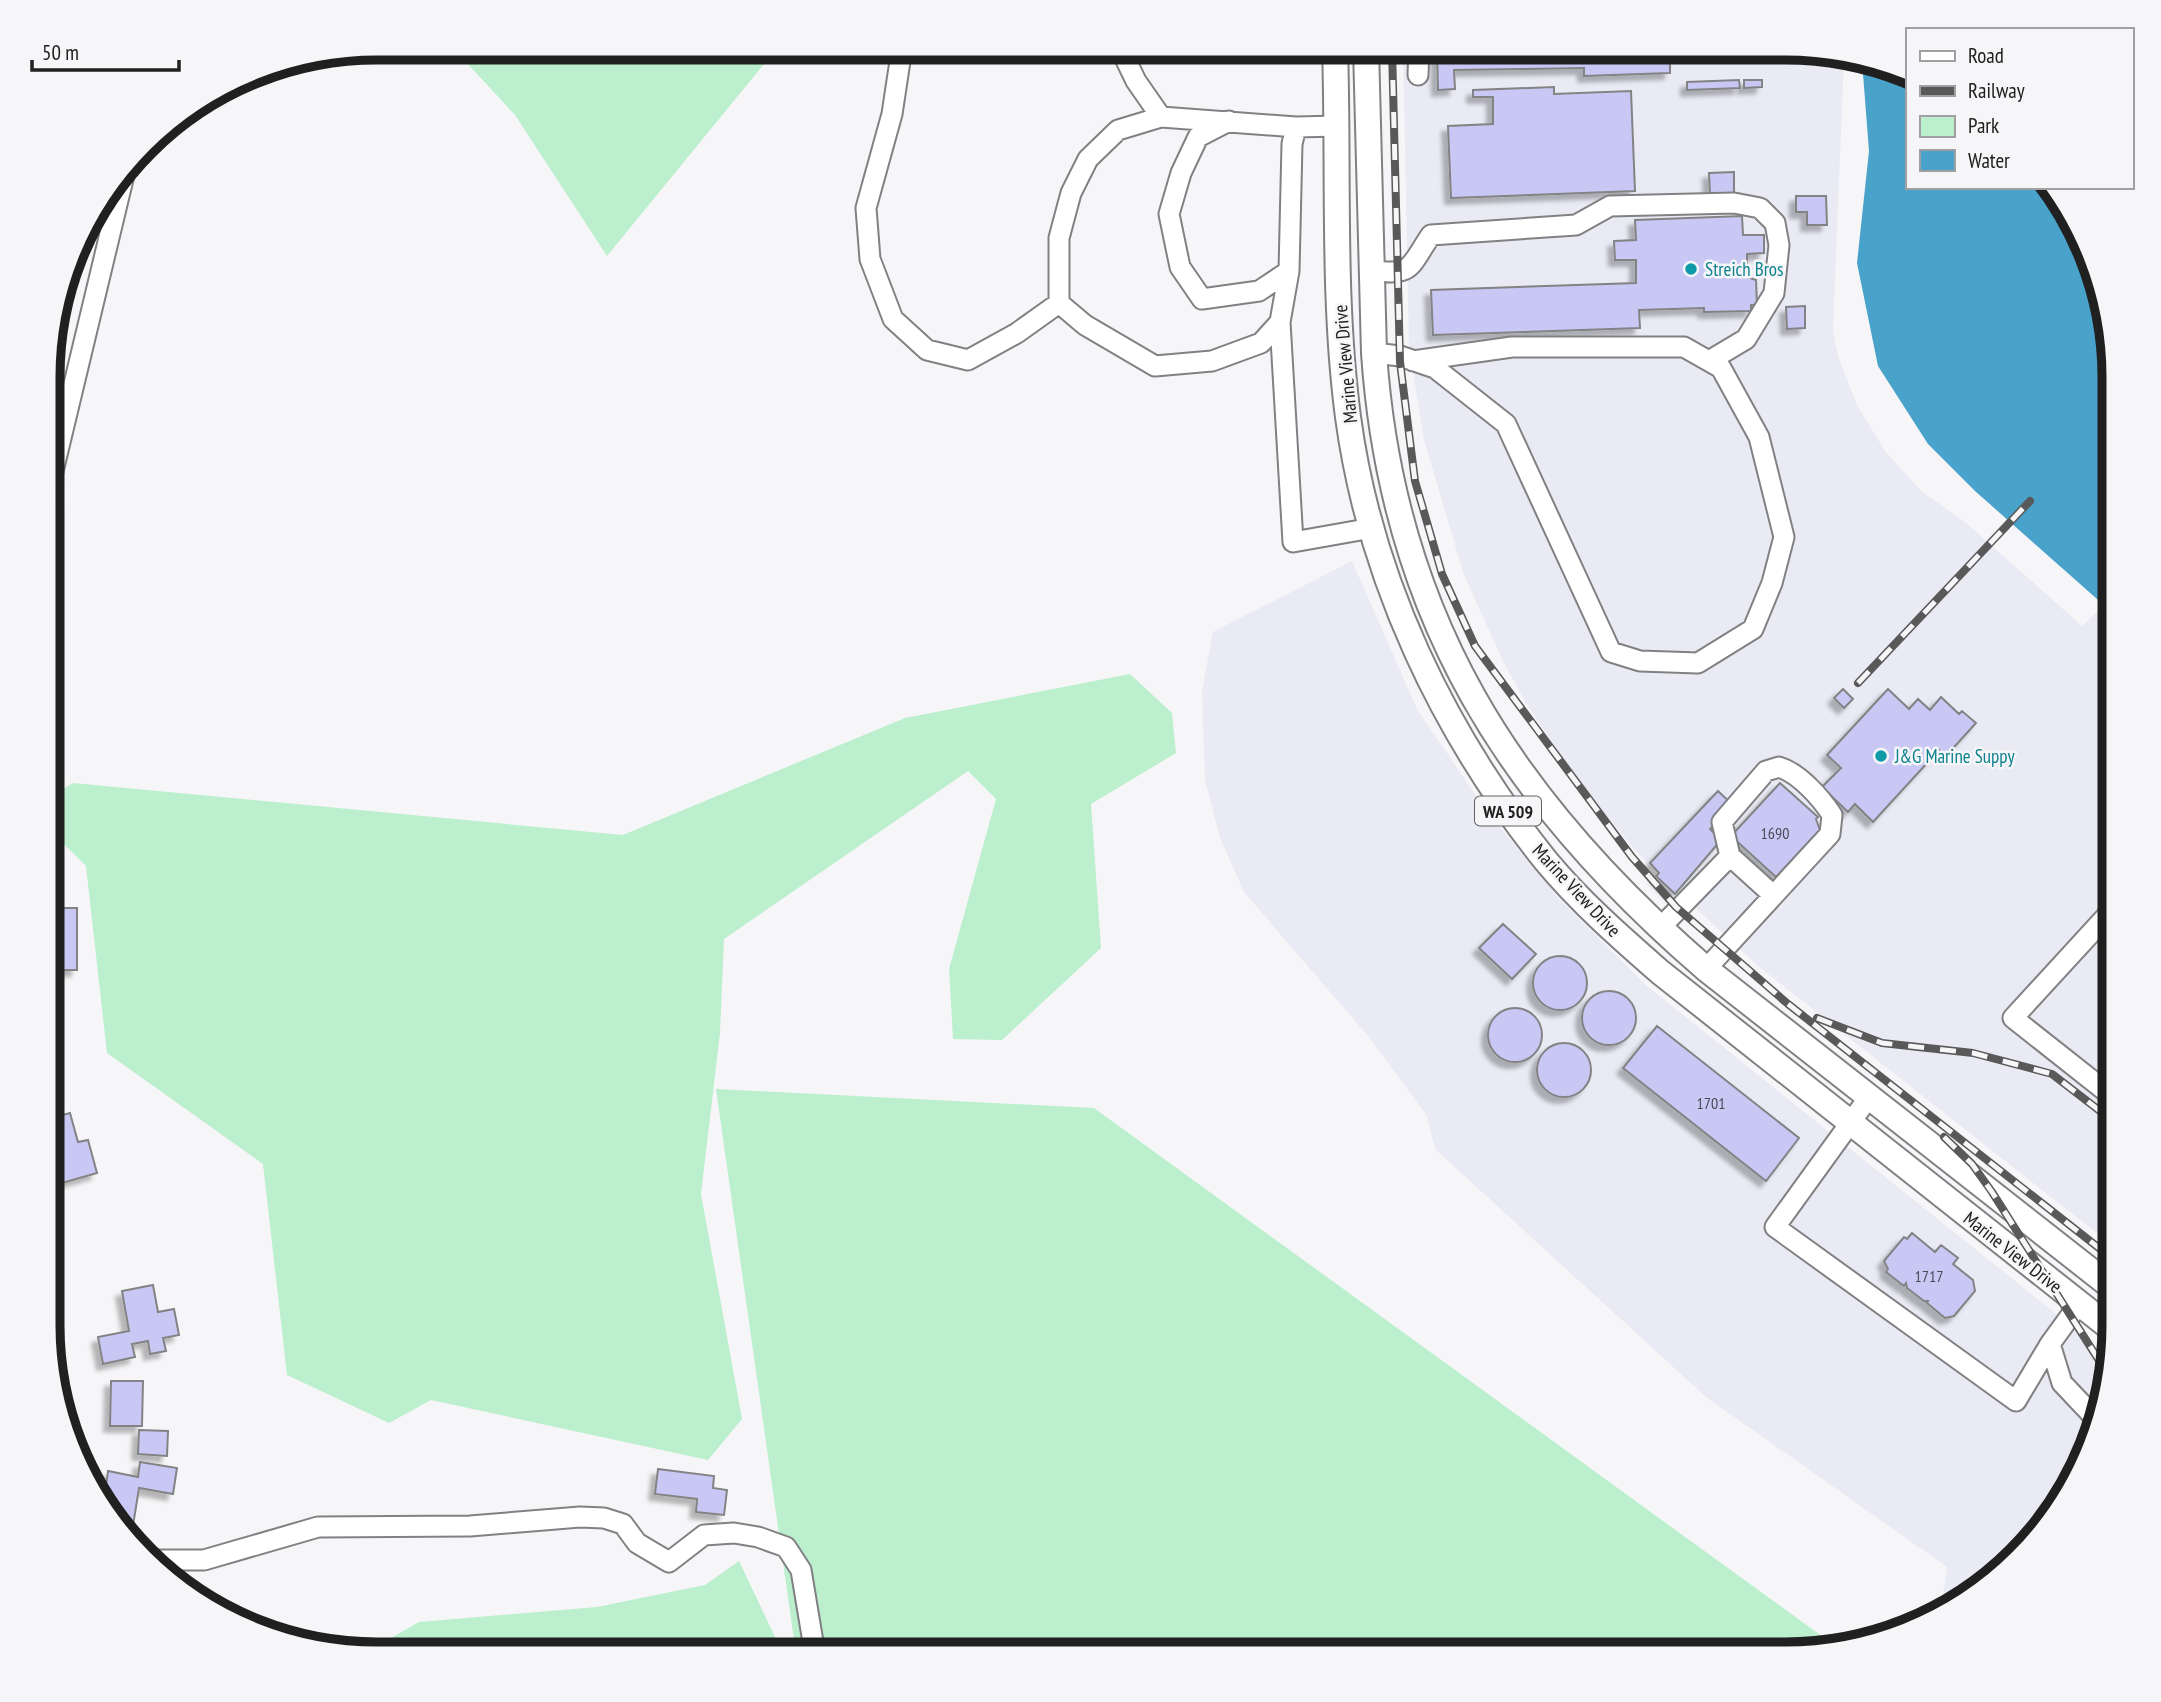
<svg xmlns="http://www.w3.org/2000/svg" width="2161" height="1702" font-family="'PT Sans Narrow',sans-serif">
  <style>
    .built { fill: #e9eaf3 }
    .green { fill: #bbefcd }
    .water { fill: #49a2ca }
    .building { fill: #c9c8f5; stroke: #838385; stroke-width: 2; filter: url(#shadow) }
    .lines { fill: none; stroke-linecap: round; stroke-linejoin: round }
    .minor-casing { stroke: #818183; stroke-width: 23 }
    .major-casing { stroke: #818183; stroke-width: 28 }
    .minor { stroke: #fff; stroke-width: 19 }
    .major { stroke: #fff; stroke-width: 24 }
    .rail-casing { stroke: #59595a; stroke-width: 8 }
    .rail { stroke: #f6f6f8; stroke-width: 5; stroke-dasharray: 16; stroke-linecap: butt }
    .culture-dot { fill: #0f9aa8; stroke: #f6f6f8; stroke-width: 2.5 }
    .labels { text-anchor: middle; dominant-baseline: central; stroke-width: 5; stroke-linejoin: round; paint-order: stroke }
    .number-label { font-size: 16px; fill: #4a4a56 }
    .shield { fill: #f6f6f8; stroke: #606062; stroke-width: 2 }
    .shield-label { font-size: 18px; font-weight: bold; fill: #202021 }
    .culture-label { font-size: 19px; fill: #0d838f; stroke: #f6f6f8; text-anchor: start }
    .street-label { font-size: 19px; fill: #202021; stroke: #f6f6f8 }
    .rim { fill: none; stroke: #202021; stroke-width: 9 }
  </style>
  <defs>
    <filter id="shadow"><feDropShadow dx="-6" dy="6" stdDeviation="2" flood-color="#0004"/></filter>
  </defs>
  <rect width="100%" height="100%" fill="#f6f6f8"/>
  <path class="built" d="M1403,48H1806L1844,57L1833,330L1838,356L1857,405L1885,451L1921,491L1965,522L2082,626L2104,605L2114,614L2113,1246L1758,966L1640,856L1579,783L1526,703L1503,661L1464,575L1424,440L1409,347Z
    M1352,561L1417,709L1485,809L1561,901L1646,985L2111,1358L2089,1452L2032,1543L1941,1608L1947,1567L1706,1397L1435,1149L1427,1116L1369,1037L1244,892L1220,838L1205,780L1202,691L1213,632Z"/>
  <path class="green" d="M452,47H778L607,256L515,115Z
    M1130,674L1172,713L1176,753L1091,804L1101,948L1002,1040L953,1039L949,969L996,799L968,771L724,939L720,1033L701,1194L742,1419L708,1460L431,1400L389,1423L287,1375L263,1164L107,1053L86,866L49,829V798L73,783L623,835L905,718Z
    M716,1089L1094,1108L1834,1645L1785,1655L796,1654Z
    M739,1561L783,1654H363L419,1622L597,1607L705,1585Z"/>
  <path class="water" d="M1862,61L1907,72V187H2047L2080,231L2114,376V614L1975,491L1928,444L1878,366L1857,263L1869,151Z"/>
  <path class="building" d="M1437,48H1670V73L1584,76V68L1454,70L1455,89L1438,90Z
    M1739,80L1740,88L1687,90V82Z
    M1744,80H1762V87L1744,88Z
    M1554,87V94L1631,91L1635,191L1451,198L1448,126L1493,124V97H1473V90Z
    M1734,172V194L1710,195L1709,173Z
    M1796,196H1826L1827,225H1807V212H1796Z
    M1742,216L1743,235H1764V253L1747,254V277L1756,280L1757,305H1751V311L1704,312V308L1639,310L1640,328L1433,335L1431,290L1636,283V260H1615L1614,241L1636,240L1635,220Z
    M1805,306V328L1787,329L1786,307Z
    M1843,689L1853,699L1844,708L1834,698Z
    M1888,689L1909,709L1918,699L1930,710L1941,697L1959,714L1962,711L1976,723L1945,757L1939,750L1873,822L1855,804L1848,812L1822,787L1841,768L1827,755Z
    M1780,783L1818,817L1816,819L1820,830L1776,877L1731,836Z
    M1718,791L1733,805L1710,829L1721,840L1675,894L1656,876L1659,873L1650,863Z
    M49,908H77V970H62L61,985H49Z
    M1503,924L1536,954L1512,979L1479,948Z
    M1533 983a27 27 0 1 1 54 0a27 27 0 1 1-54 0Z
    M1582 1018a27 27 0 1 1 54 0a27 27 0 1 1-54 0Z
    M1488 1035a27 27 0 1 1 54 0a27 27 0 1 1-54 0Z
    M1657,1026L1799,1138L1766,1181L1623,1068Z
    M1537 1070a27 27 0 1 1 54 0a27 27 0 1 1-54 0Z
    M70,1113L78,1142L88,1140L97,1173L48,1187V1119Z
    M1912,1233L1935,1252L1941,1245L1958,1258L1953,1264L1973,1280L1975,1291L1954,1316L1945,1318L1927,1303L1928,1301H1924L1907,1288L1906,1283L1904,1286L1886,1272L1888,1269L1884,1261L1904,1237L1907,1239Z
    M153,1285L158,1312L174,1309L179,1335L163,1338L166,1351L150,1354L148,1341L132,1344L135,1357L103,1364L98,1337L129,1331L122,1291Z
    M111,1381H143L142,1426H110Z
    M139,1430L168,1431L167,1456L138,1454Z
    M140,1462L177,1468L173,1494L139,1488L132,1532L127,1531L104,1501L108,1471L138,1477Z
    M658,1469L714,1476L713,1488L727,1490L724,1515L696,1512L697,1499L655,1494Z"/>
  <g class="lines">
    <g class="minor-casing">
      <path id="minor" d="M902,48L892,114L866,208L870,259L893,319L927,350L968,360L1017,333L1059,303
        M1120,48L1136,81L1161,117
        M1418,75L1419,48
        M1229,121L1198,137L1181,173L1169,214L1180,267L1202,299L1259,291L1289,271
        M1296,127L1292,144L1289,271L1280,322L1293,542L1372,528
        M1371,270C1413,277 1409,267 1431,235L1576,225L1610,206L1734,203L1760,208L1775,223L1779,245L1774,293L1746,339L1709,361
        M1280,322L1261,343L1212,361L1155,366L1085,325L1059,303V238L1071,193L1088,159L1118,130L1161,117L1296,127L1338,126
        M1374,353L1400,356L1435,368L1506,424L1611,652L1640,661L1698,663L1753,629L1772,583L1784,537L1759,437L1721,368L1684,347H1512L1413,361
        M50,484L125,171
        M1659,929L1730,856
        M1706,969L1830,834L1832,815C1821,798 1799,773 1779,767L1766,771L1722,822L1730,856L1773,895
        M1869,1097L1775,1227L2016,1401L2050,1344
        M2113,1097L2013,1018L2113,909
        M2079,1304L2050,1344L2062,1383L2096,1419
        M149,1560H204L318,1527L470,1526L580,1517L604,1518L623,1524L637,1543L669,1562L704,1535L734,1533L758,1537L786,1547L801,1570L815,1654"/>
    </g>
    <g class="major-casing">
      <path id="major" d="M1335,48C1339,170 1332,296 1348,417C1370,580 1444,734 1546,861C1580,902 1620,937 1660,972L2113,1330
        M1366,48L1374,353C1392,617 1510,800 1706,969L2113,1288"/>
    </g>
    <use href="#minor" class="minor"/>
    <use href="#major" class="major"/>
    <g class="rail-casing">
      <path id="rail" d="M1392,48L1400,362L1415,481L1442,574L1475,646L1632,857L1676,907L1788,1004L2113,1259
        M1858,683L2030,501
        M1817,1018L1882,1043L1973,1053L2052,1074L2113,1121
        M1944,1137L1972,1164L1992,1192L2107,1373"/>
    </g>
    <use href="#rail" class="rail"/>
  </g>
  <g class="culture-dot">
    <circle cx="1691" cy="269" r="7"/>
    <circle cx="1881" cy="756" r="7"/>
  </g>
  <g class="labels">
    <g class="number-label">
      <text x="1775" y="833">1690</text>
      <text x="1711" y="1103">1701</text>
      <text x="1929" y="1276">1717</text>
    </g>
    <rect class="shield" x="1475" y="796.5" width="66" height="29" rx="5"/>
    <g class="shield-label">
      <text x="1508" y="811">WA 509</text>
    </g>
    <g class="culture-label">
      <text x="1705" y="269">Streich Bros</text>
      <text x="1895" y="756">J&amp;G Marine Suppy</text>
    </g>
    <g class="street-label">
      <text transform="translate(1345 364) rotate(-95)">Marine View Drive</text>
      <text transform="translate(1577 890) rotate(47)">Marine View Drive</text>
      <text transform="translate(2013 1252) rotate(38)">Marine View Drive</text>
    </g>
  </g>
  <path d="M0 0H2161V1702H0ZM377 60H1785A317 317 0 0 1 2102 377V1325A317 317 0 0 1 1785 1642H377A317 317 0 0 1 60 1325V377A317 317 0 0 1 377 60Z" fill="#f6f6f8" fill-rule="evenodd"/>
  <path class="rim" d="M377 60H1785A317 317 0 0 1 2102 377V1325A317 317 0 0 1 1785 1642H377A317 317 0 0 1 60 1325V377A317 317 0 0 1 377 60Z"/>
  <rect x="1906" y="28" width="228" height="161" fill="#f6f6f8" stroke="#a0a0a2" stroke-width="2"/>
  <rect x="1920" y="51" width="35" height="10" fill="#ffffff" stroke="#a0a0a2" stroke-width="2"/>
  <text x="1968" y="63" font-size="21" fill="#202021">Road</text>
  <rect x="1920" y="86" width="35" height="10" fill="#59595a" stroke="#a0a0a2" stroke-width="2"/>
  <text x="1968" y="98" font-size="21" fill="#202021">Railway</text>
  <rect x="1920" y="116" width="35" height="21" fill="#bbefcd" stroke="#a0a0a2" stroke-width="2"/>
  <text x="1968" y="133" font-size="21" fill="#202021">Park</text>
  <rect x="1920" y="150" width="35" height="21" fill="#49a2ca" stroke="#a0a0a2" stroke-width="2"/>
  <text x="1968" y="168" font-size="21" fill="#202021">Water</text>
  <path d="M32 60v10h147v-10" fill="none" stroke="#202021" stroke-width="3.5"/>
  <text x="42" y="60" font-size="21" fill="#202021" stroke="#f6f6f8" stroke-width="5" paint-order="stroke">50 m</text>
</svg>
